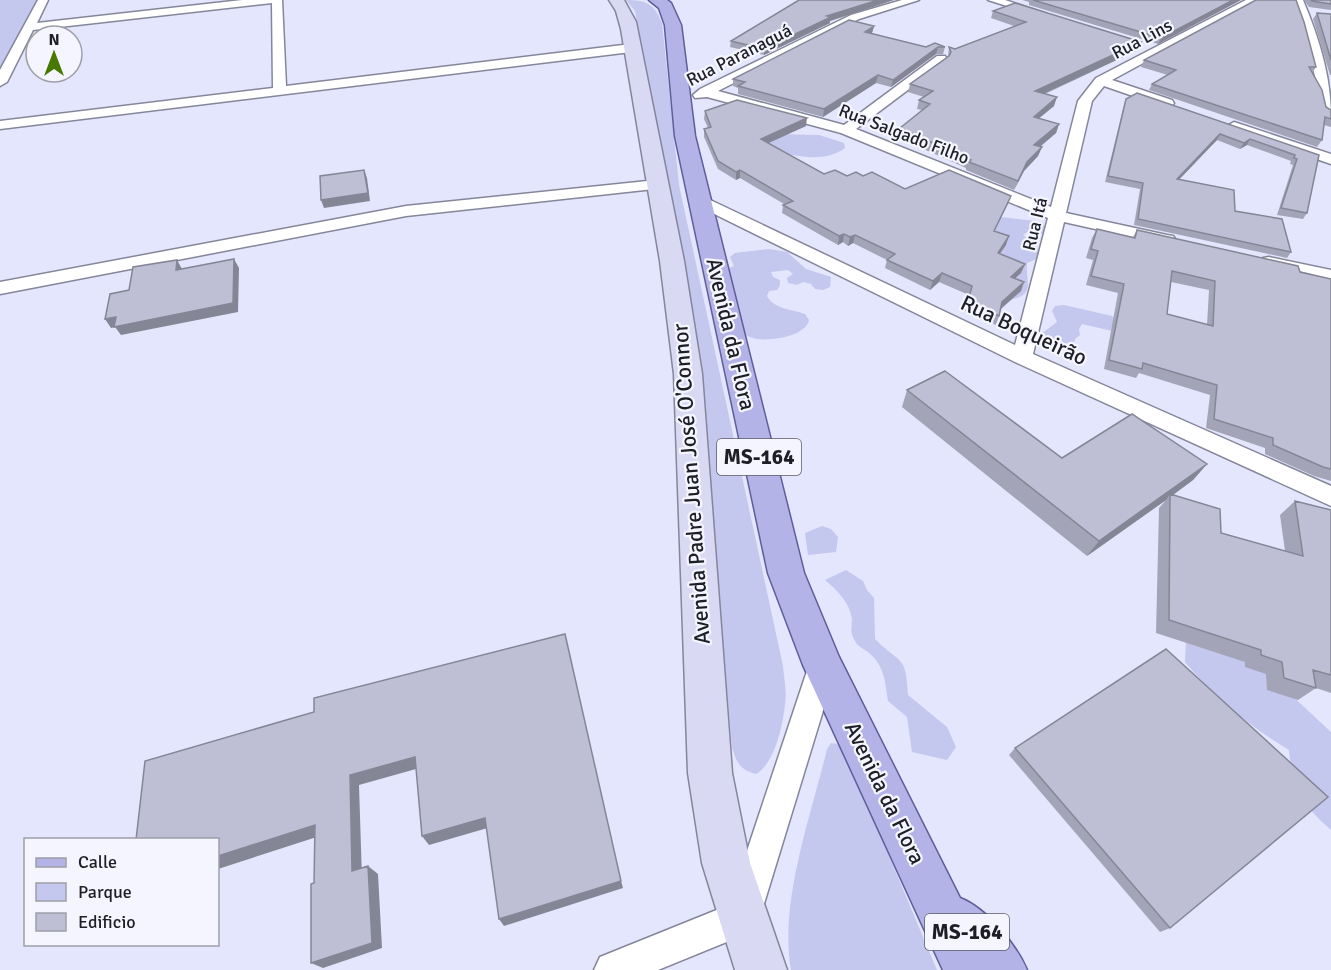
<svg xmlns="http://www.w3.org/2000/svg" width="1331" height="970" font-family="Signika,sans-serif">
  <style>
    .green { fill: #c4c7ee }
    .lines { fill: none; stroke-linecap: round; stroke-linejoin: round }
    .street-casing { stroke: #84869a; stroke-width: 3 }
    .secondary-casing { stroke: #84869a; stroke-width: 3 }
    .primary-casing { stroke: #5e5e9a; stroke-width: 3 }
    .street { fill: #fff; fill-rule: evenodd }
    .secondary { fill: #d9d9f4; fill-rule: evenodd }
    .primary { fill: #b3b3e8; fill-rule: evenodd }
    .wall { fill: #a3a4b7; fill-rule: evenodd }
    .shaded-wall { fill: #858695 }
    .building { fill: #bebfd5; stroke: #858695; stroke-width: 1.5; fill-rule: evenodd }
    .labels { text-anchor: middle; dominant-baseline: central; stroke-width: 4.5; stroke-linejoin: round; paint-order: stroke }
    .far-street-label { font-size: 18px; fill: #1d1e26; stroke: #f4f5fe }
    .shield { fill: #f4f5fe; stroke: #5e5e67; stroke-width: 1.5 }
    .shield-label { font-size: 21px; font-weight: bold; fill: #1d1e26 }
    .street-label { font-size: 22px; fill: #1d1e26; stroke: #f4f5fe }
  </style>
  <rect width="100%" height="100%" fill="#e4e6fd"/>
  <path class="green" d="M0,0H37L0,69Z
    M626,0C647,0 654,4 662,23L679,185L783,666C784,678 787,692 785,704C783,725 775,763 756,774C740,770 736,762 732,747L700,382L635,11Z
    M776,134L819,135L844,143L845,148C823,164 795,155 771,151L768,139Z
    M1001,217L1043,222L1046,231L1044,234L1027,232L1023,235L1036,244L1040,254L1039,258L1027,263C1025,281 1037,295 1009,300L943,225Z
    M769,249L787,252L806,269L831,277L830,287L823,290L815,289L811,284L803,282L797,285L788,283L787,278L793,274L788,270L771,272L773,277L780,280V285L777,290L769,291L767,296C775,310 792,309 805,314L809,320C806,336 772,341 757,339C751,338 744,334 738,332L727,269L734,266L730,257L735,253Z
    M1064,305L1112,316L1119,322L1121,333L1082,324L1079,329L1080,335L1075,339L1073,349L1064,350L1044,346L1040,340L1041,334L1057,322L1052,311L1055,306Z
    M822,526L831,529L838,537L836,552L808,555L805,533Z
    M846,570L863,581L867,590L874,598L875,639C901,665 906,654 908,695L947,727L956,747L947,760L912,752L907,717L888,701C885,683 885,666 869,653C862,647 857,647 853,637C850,631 852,625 852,619C850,603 837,590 825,580Z
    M1186,640L1246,653L1331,732V830C1301,803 1293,790 1289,750C1249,726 1214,697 1185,662Z
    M831,743L839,744L844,749L937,970H791C779,902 811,816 827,749Z"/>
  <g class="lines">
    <g class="street-casing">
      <path id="street" d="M38,0H48L37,23L242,0H282L286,86L631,44L637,48L631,52L0,129V121L273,88L272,3L33,30L7,82L0,86V70Z
        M902,0H919L859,19L718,91L844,125L937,56H945L947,59L945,62L856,129L1051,207L1078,101L1096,78L1246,0H1259L1112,80L1172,100L1174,103L1172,106H1162L1104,86L1092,101L1066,213L1167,235L1173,236L1176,240L1173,244L1167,245L1064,222L1033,354L1331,486V506L1015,362L694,204L692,201L694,198H706L1015,345L1048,218L841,133L707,97L695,98L693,95L700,89L851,15Z
        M988,0H1005L1047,14L1041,17Z
        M1293,0H1303C1319,38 1331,76 1331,117L1324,113L1303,27Z
        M1234,122L1331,154V164L1229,129L1227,126Z
        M657,180L663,182L665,185L663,188L406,216L0,294V282L406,206Z
        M1269,257L1331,270V282L1263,266L1260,262L1263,258Z
        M823,652L833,656L837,665L756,930L658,970H594L600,957L729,905L809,665L813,656Z"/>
    </g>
    <g class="secondary-casing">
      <path id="secondary" d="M609,0H624L636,22L684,261L702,374L732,773L750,863L787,970H735L702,863L688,773L674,374L660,261L621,29L616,11Z"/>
    </g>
    <g class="primary-casing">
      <path id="primary" d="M649,0H667L671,3L681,25L695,136L804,573L839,657L960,898C986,908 1016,944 1027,970H943L803,665L768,573L675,136L665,25L659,8Z"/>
    </g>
    <use href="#street" class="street"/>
    <use href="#secondary" class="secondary"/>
    <use href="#primary" class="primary"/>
  </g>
  <path class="wall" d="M799,0H894L830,21V23L764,55L730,47L731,41Z
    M1022,0H1241L1158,44L1029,5V2Z
    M1304,0H1331V10L1309,7Z
    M993,11L1138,50L1045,94L1054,106L1039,118L1059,124L1056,133L1040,147H1042L1038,156L1024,171L1014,190L966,170V168L897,137L900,128L922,110L917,109L919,100L924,97L908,92L910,84L948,56L949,47L955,49L1014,26L991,18Z
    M1317,13L1331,14V75H1330L1313,19Z
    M874,26L872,33L926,47H945L943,54H936L891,87L876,83L823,117L738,94V88L733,86V79Z
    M1144,60L1316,67L1312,73L1326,107L1331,110V127L1324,125L1322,140L1317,147L1149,90L1152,84L1168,75L1141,67Z
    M1126,99L1319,155L1307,213L1303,219L1277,215L1293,165L1290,164L1291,161L1247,145L1240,149L1217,140L1179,179L1235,211L1291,252L1287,258L1134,225L1140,189L1105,182L1124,105Z
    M705,111L806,126L768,143L824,174L847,176H863L905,189L1008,204L994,232L1006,245L1000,254L1025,264L1021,273L1015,278L1021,291L1001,309L999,316L996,325L965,311L969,295L939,282L930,290L885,268L887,260L853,243L848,246L843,242L838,245L782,213L783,205L784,204L740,178L736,180L718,169L704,137V129L708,128L704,119Z
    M1097,229L1133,237L1137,230L1331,279V481L1314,476L1265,454V448L1206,428L1210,395L1139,373L1136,378L1104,369L1118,293L1086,285L1093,260L1086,258L1092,238ZM1171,282L1209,290L1207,325L1167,314Z
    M907,390L1062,458L1207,464L1193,480L1173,495L1221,533L1285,551L1280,515L1295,501L1331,510V693L1316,688L1298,700L1267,690L1266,674L1245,667V662L1156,633L1159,508L1166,500L1087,556L902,407Z
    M1015,748L1170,928L1160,932L1009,755Z"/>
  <path class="shaded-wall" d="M878,0H894L830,21V23L764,55V49L827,16Z
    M1233,0H1241L1158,44L1161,38Z
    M874,26L872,33L865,32Z
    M1141,42L1138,50L1032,99L1035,91Z
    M938,47L936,54L891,87L893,80Z
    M878,75L876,83L823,117L824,109Z
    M1057,97L1054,106L1031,125L1034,117Z
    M807,118L806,126L760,147L761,139Z
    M1059,124L1056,133L1031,154L1034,145Z
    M1220,134L1217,140L1174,185L1177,179Z
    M1250,139L1247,145L1240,149L1244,143Z
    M1042,147L1038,156L1024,171L1014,190L1027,162Z
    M364,170L367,178L370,201L324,208L321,200Z
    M740,170V178L736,180V172Z
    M844,234L843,242L838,245L839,236Z
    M855,235L853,243L848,246L850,237Z
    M1009,236L1006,245L994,261L998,253Z
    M234,259L239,268L238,312L121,335L115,327L111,328L105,319L116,317Z
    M177,260L182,269L176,270Z
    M1025,264L1021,273L1008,285L1011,277Z
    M942,273L939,282L930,290L933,281Z
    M1024,282L1021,291L998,311L1002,302Z
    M1207,464L1193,480L1170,497V494L1166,500L1087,556L1099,541Z
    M415,757L423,767L359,785L362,879L352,871L350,775Z
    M485,818L491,827L429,845L422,836Z
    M315,825L326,834L218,869V856Z
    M368,866L378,874L382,948L323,968L311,963Z
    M621,881L623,888L504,926L499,919Z"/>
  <path class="building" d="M799,0H878L827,16L831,17L764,49L731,41Z
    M1033,0H1233L1161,38Z
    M1256,0H1296L1304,22L1316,67H1309L1322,90L1326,107L1331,110V119L1325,117L1322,140L1152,84L1176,70L1144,60Z
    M1311,0H1331V4L1312,1Z
    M1015,3L1141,42L1035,91L1057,97L1034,117L1059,124L1034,145L1042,147L1027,162L1018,181L969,162L971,160L900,128L930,104L919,100L933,91L910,84L949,56L951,52L949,47L955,49L1026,22L993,11Z
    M1317,13L1331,14V60Z
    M849,20L874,26L865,32L926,47L935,43L945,47H938L893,80L878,75L824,109L738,86L745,82L733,79Z
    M1137,93L1319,155L1307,213L1281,208L1297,159L1294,158L1295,155L1250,139L1244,143L1220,134L1177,179L1234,190L1235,211L1282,219L1291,252L1138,219L1143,183L1108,176L1126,99Z
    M737,100L807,118L761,139L824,174L835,170L847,176L856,172L863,176L872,172L905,189L949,170L1011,196L994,231L1009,236L998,253L1025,264L1011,277L1024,282L1002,302L999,316L968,302L972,286L942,273L933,281L887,260L895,254L855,235L850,237L844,234L839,236L783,205L793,201L740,170L736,172L718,161L704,129L711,127L705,111Z
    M364,170L368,193L321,200L320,176Z
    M1097,229L1135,238L1137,230L1298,266L1300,272L1331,279V469L1323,467L1273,445V438L1214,419L1217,385L1143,363L1142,369L1109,360L1124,284L1091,276L1098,251L1091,249ZM1172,271L1215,281L1213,326L1167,314Z
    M234,259L233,303L114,327L116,317L105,319L110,294L129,290L133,267L177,260L176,270Z
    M945,371L1062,458L1132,414L1207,464L1099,541L907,390Z
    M1170,494L1220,509L1221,533L1303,556L1295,501L1331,510V675L1313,670L1316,688L1284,678L1282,662L1261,655V650L1169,620Z
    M565,634L621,881L499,919L485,818L422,836L415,757L350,775L352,871L368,866L372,943L311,963V884L314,883L315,825L218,856V840H136L145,761L314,712V698Z
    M1166,649L1328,797L1170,928L1015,748Z"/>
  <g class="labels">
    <g class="far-street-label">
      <text transform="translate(1142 39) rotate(-28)">Rua Lins</text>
      <text transform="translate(739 55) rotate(-27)">Rua Paranaguá</text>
      <text transform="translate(904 134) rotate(21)">Rua Salgado Filho</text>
      <text transform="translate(1035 224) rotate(-76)">Rua Itá</text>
    </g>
    <g class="shield">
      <rect x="717" y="439" width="84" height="36" rx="4.5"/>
      <rect x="925" y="914" width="84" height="36" rx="4.5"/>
    </g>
    <g class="shield-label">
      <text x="759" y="457">MS-164</text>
      <text x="967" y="932">MS-164</text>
    </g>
    <g class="street-label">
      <text transform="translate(1024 330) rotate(25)">Rua Boqueirão</text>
      <text transform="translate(731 334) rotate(77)">Avenida da Flora</text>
      <text transform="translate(691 484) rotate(-94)">Avenida Padre Juan José O'Connor</text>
      <text transform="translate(885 793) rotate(64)">Avenida da Flora</text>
    </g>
  </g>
  <rect x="24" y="838" width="195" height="108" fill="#f4f5fe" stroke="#9e9fa8" stroke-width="1.5"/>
  <rect x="36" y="858" width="30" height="9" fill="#b3b3e8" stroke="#9e9fa8" stroke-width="1.5"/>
  <text x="78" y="868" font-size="18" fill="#1d1e26">Calle</text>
  <rect x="36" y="883" width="30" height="18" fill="#c4c7ee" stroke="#9e9fa8" stroke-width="1.5"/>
  <text x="78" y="898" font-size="18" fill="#1d1e26">Parque</text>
  <rect x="36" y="913" width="30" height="18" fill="#bebfd5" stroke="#9e9fa8" stroke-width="1.5"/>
  <text x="78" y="928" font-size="18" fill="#1d1e26">Edificio</text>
  <g transform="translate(54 54)"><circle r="28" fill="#f4f5fe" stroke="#9e9fa8" stroke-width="1.5"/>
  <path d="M0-4.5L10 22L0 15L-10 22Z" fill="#477902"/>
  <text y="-9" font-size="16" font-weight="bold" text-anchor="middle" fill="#1d1e26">N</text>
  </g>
</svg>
